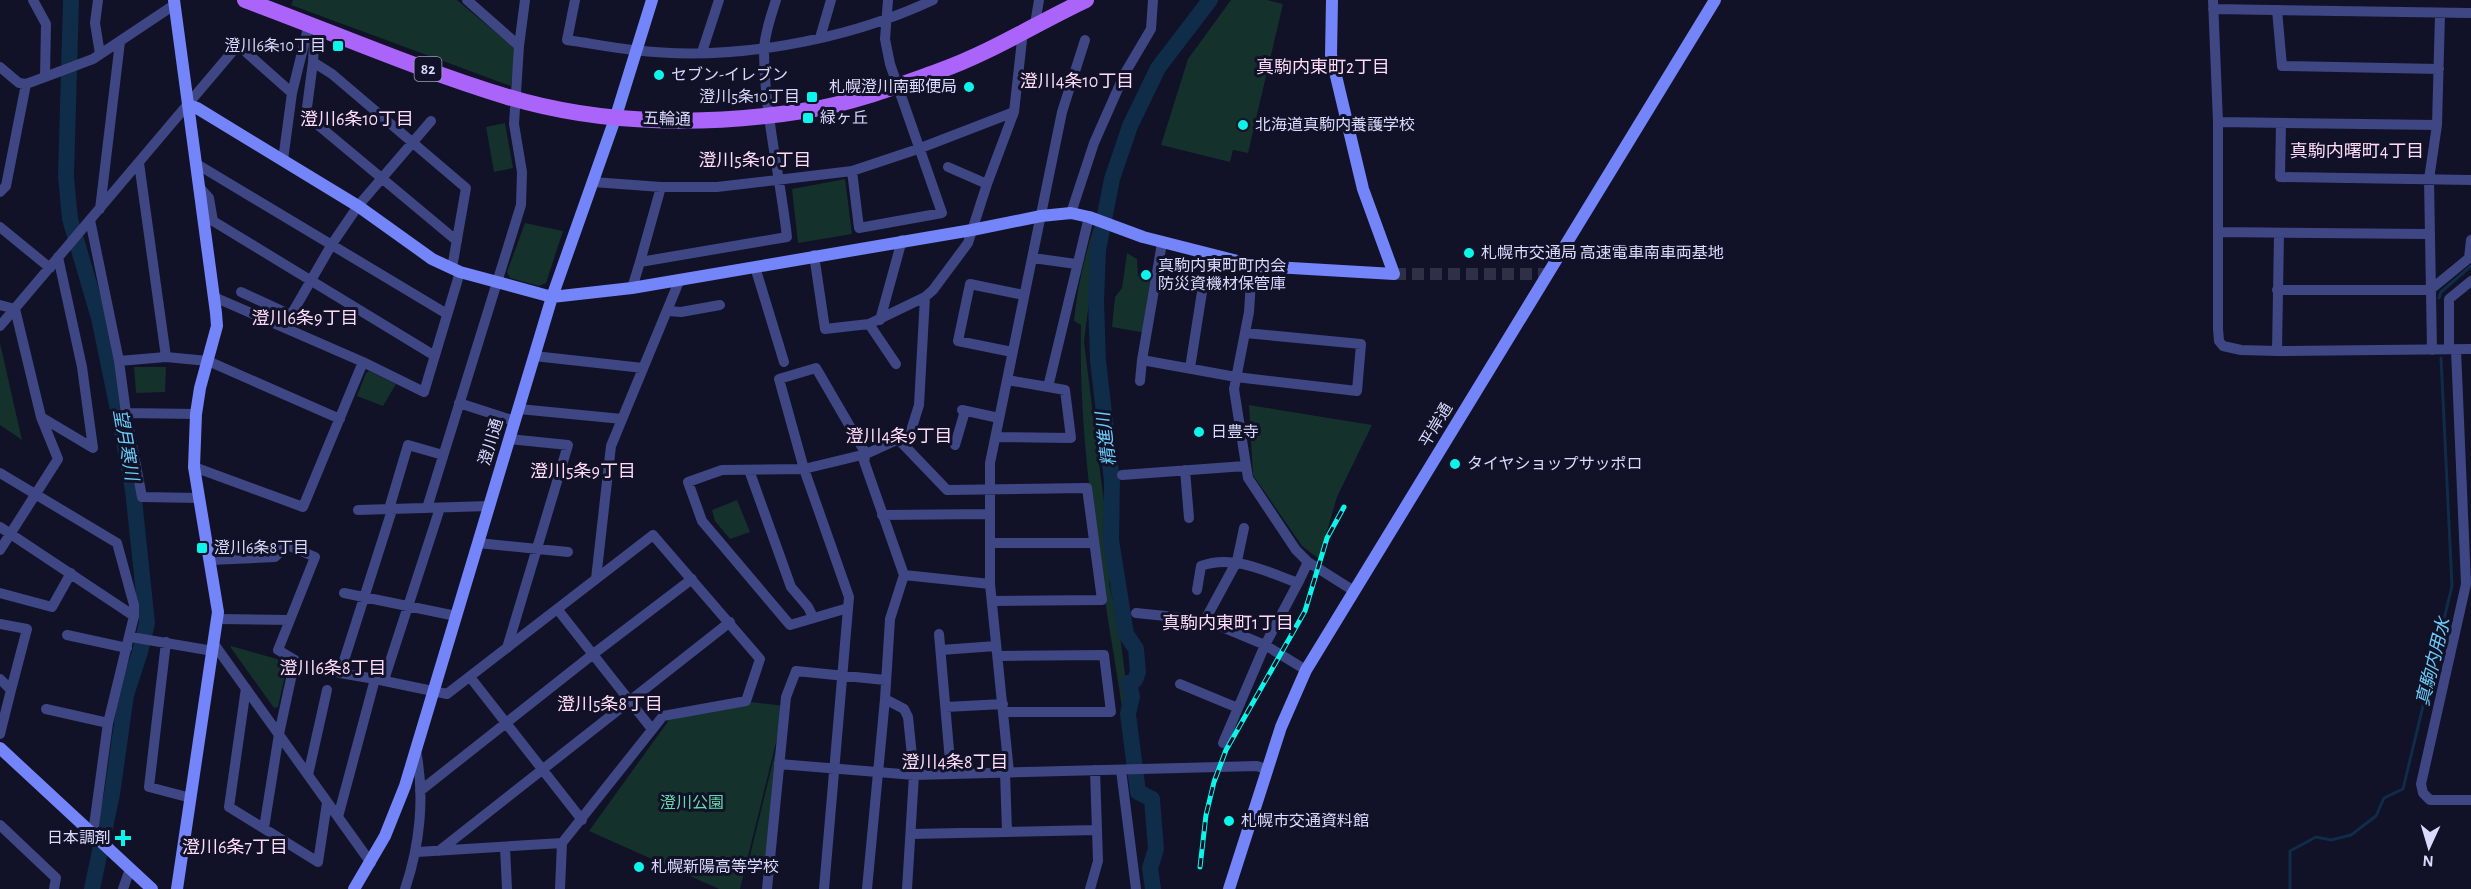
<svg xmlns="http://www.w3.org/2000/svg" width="2471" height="889" font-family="'Alegreya Sans','Noto Sans JP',sans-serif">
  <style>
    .green { fill: #14312c }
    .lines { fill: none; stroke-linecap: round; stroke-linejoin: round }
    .stream { stroke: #0f2c48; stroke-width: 3 }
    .river { stroke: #0f2c48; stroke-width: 16 }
    .secondary-tunnel { stroke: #2f2f47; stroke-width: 12; stroke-dasharray: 12 6; stroke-linecap: butt }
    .street { stroke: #3e4684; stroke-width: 10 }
    .secondary { stroke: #7484f9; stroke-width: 12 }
    .primary { stroke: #ab64f9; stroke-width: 16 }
    .rail-casing { stroke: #0df5ea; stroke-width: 5 }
    .rail { stroke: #111127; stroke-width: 3; stroke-dasharray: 9; stroke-linecap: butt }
    .poi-dot { fill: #0df5ea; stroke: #111127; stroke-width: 2 }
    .labels { text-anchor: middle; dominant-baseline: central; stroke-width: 6; stroke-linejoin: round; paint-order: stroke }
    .shield { fill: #111127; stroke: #9d9ebd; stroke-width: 1.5 }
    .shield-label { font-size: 15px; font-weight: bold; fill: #d9dafd }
    .poi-label { font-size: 16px; fill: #d9dafd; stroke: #111127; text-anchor: start }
    .street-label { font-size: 16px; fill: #d9dafd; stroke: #111127 }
    .park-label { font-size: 16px; fill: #66dcad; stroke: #111127 }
    .neighbourhood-label { font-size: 18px; fill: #fedbf6; stroke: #111127 }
    .water-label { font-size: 18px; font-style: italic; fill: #6bccf9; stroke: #111127 }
  </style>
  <rect width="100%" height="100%" fill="#111127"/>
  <path class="green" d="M293,0H457L511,45L515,50L511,86L291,5Z
    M1231,0H1267L1283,4L1248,153L1233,150L1230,162L1161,145L1188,59Z
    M505,123L513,168L494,172L486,127Z
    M845,179L852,234L798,243L792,189Z
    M525,223L563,231L546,283L539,286L510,278L507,272Z
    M1094,227L1098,229L1084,342L1112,567L1109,584L1119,628L1137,766H1129C1123,699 1109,633 1100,567C1088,487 1079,406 1081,325L1074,321C1077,289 1084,258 1094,227Z
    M1127,253L1137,259L1138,276L1156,278L1146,333L1112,327L1115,297L1122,288Z
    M0,343L22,440L0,425Z
    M134,367H166L165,392L136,393Z
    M369,371L396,384L383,406L357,396L366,373Z
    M1249,405L1372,425L1337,497L1319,559L1302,546L1253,475Z
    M737,500L750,532L730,539L715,521L712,510Z
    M231,646L288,662L278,707L274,708L231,648Z
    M750,702L785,706L740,889H719L589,831L669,720Z
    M776,749L768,866L748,864Z"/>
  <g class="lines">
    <path class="stream" d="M2439,298L2441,292L2471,266
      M2290,889V851L2316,837L2331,840L2351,835L2376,816L2384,798L2403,789L2452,586L2441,358"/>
    <path class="river" d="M71,0L66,177L70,219L99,318L118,410L133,490L147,623L140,652L126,695L112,794L92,889
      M1153,889L1150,868L1156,849L1152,799L1138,792L1128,714L1132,697L1129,683L1135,680L1138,672L1136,649L1126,634L1111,540L1112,481L1098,361L1096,301L1098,250L1112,179L1130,126L1158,68L1210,0"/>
    <path class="secondary-tunnel" d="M1394,274H1548"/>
    <path class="street" d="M33,0L46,24L45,77
      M98,0L95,23L100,54
      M467,0L519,46
      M575,0L567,40C589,43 612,48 634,50C731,62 845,41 933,0
      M2213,0L2218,122V329L2219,341L2223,346L2241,350L2277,351L2471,349
      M2213,9L2471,13
      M2277,10L2282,66L2439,69
      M1035,24L1039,0
      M315,26L313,62L332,74L466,188L452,268
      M820,38L831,0
      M702,52L719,0
      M313,62L306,115L457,241
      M0,67L19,83L26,84L45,77L93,59L174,5
      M2218,122L2437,125
      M2281,123L2280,177L2471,180
      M283,160L292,93L309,24
      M139,163L166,357
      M195,163L447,314
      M948,167L987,184
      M852,171L859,228L942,213L890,64L885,39L888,0
      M593,182L661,187H717L852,171L918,149L1014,112
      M198,186L209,198L213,221L435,356
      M661,187L640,262L787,237C780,175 764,112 764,49C765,32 771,16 776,0
      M0,192L6,186L26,84
      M100,209L120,42
      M1071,213L1094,143L1125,73L1151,29L1153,0
      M90,220L119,361L126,413L142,497L199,498
      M0,227L50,268
      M2218,232L2429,234
      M1162,243L1142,360L1236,377L1357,391L1361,344L1245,333
      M814,255L825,329L869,324L925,297L933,290L968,243L987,184L1014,112L1023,31
      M1033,258L1076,264
      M1252,265L1249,312L1234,389L1248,478L1296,550L1308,562L1354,591
      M755,267L784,362
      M632,288L640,262
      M2277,290H2430L2469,258L2471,240
      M241,292L291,315L332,244L358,206L431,121
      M214,297L363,362
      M0,305L15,309L41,417L58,459L0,550
      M668,311L681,312L720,305
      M880,320L902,240
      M869,324L896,364
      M0,326L238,45L292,93
      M2449,349V299L2471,281
      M2432,350L2429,179L2437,125L2440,14
      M2456,350L2466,584L2421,784L2423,793L2430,800H2471
      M2277,351L2279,234
      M1012,352L958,341L970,284L1024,295
      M534,356L643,368
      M119,361L166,357L208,361L340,419
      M1190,368L1208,254
      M1007,380L1048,387
      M1140,381L1142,360
      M459,403L515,421
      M519,409L622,419
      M962,410L999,418
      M126,413L196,414
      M41,417L93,448L82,367L58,257
      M996,437L1071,438L1065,390L1048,387L1089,217
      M899,440L947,490L1087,488L1102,600L992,601
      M955,445L965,411
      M194,467L303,507L363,362L424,392L460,272
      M749,470L791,587L808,607L813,617
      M1185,470L1189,518
      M0,473L117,543L134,605V616L108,723L93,833
      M1122,475L1245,466
      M427,508L521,205L522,172L514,124L519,46L525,0
      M389,509L408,445L443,455
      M358,510L489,506
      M882,515L990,514
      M0,527L134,616
      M1244,528L1237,561L1205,620L1265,645L1306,670
      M478,543L568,552
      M990,543H1094
      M210,560L275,557L287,545L315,557L278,650L295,660L279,734L264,828
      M904,575L990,584
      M1197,590L1201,566C1234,554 1267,572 1298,583L1308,562
      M0,593L52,607L71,573
      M344,593L456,616
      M848,608L790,625L702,521L688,482L722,470L804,469L866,454L910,434L919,405L925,297
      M558,610L651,728
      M1136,613L1205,620
      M218,619L290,620
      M0,624L27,629L11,690
      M939,634L951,773
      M67,635L127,648
      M131,637L213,651
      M166,642L149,787L191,798
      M214,644L371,863
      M507,648L568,445L509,439
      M941,650L996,646
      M998,656L1104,655L1111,712H1004
      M470,677L582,820
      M0,679L11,690L0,734
      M375,679L340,673L392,510
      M384,680L440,508
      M1180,684L1238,708
      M246,688L229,807L318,862L327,803
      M885,699L904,709L908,717L914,775L907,889
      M946,707L1003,704
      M46,709L108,723
      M1223,743L1265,645L1298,583
      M779,764L914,775L1257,766L1268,770
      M1121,770L1136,889
      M1005,772L1007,832
      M1009,772L990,584V463L1062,112L1085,40
      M308,775L327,690
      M420,791L592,655L692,579
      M338,817L375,679L447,694L596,579L611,446L680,279
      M0,825L56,878L54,889
      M911,834L1097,830
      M505,847L507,889
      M439,851L730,622
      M417,852L562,843L663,716L746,701L760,659L653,535L596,579
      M123,889L130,869
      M405,889C420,845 425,796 416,751
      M560,889L562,843
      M767,889L786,697L796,671L885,680
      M824,889L849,597L804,469L779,379L816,368L866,454L864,461L904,575L890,619L885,699L867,889
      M1090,889L1098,861L1095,770"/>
    <path class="secondary" d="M174,0L216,313L217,326L200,388L196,414L194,467L218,612L177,889
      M188,105L197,108L358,206L432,259L460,272L552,297L632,288L972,230L1041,216L1071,213L1089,217L1143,237L1257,266L1394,274L1363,189L1331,55L1332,0
      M0,748L152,889
      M354,889L385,836L405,786L552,297L616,116L652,0
      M1229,889L1281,727L1306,670L1715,0"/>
    <path class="primary" d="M245,0C332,32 419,70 508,97C604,126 711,126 809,110C853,103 897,86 939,71C990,53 1037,23 1086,0"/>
    <g class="rail-casing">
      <path id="rail" d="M1200,867L1206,815L1214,782L1226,750L1305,611L1327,538L1344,507"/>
    </g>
    <use href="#rail" class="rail"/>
  </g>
  <g class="poi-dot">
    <rect x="332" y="40" width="12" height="12" rx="3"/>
    <circle cx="659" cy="75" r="6"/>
    <circle cx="969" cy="87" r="6"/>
    <rect x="806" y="91" width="12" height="12" rx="3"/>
    <rect x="802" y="112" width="12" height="12" rx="3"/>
    <circle cx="1243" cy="125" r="6"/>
    <circle cx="1469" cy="253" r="6"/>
    <circle cx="1146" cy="275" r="6"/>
    <circle cx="1199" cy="432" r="6"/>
    <circle cx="1455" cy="464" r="6"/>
    <rect x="196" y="542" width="12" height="12" rx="3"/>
    <circle cx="1229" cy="821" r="6"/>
    <path d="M120 829h6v6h6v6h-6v6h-6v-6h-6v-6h6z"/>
    <circle cx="639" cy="867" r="6"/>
  </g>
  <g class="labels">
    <rect class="shield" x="414.5" y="57" width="27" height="24" rx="4.5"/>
    <g class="shield-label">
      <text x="428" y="69">82</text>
    </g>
    <g class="poi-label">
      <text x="326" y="46" text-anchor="end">澄川6条10丁目</text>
      <text x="671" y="75">セブン-イレブン</text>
      <text x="957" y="87" text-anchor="end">札幌澄川南郵便局</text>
      <text x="800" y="97" text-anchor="end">澄川5条10丁目</text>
      <text x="820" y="118">緑ヶ丘</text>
      <text x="1255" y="125">北海道真駒内養護学校</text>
      <text x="1481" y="253">札幌市交通局 高速電車南車両基地</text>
      <text x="1158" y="266">真駒内東町町内会<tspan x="1158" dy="18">防災資機材保管庫</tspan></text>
      <text x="1211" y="432">日豊寺</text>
      <text x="1467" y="464">タイヤショップサッポロ</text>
      <text x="214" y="548">澄川6条8丁目</text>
      <text x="1241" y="821">札幌市交通資料館</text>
      <text x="111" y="838" text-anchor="end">日本調剤</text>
      <text x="651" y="867">札幌新陽高等学校</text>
    </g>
    <g class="street-label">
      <text transform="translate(667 119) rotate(2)">五輪通</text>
      <text transform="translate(1436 425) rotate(-59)">平岸通</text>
      <text transform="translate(491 442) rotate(-73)">澄川通</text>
    </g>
    <g class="park-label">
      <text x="692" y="803">澄川公園</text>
    </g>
    <g class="neighbourhood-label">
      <text x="1323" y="68">真駒内東町2丁目</text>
      <text x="1077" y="82">澄川4条10丁目</text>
      <text x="357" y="120">澄川6条10丁目</text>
      <text x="2357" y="152">真駒内曙町4丁目</text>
      <text x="755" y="161">澄川5条10丁目</text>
      <text x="305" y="319">澄川6条9丁目</text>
      <text x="899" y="437">澄川4条9丁目</text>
      <text x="583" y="472">澄川5条9丁目</text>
      <text x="1228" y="624">真駒内東町1丁目</text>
      <text x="333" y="669">澄川6条8丁目</text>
      <text x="610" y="705">澄川5条8丁目</text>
      <text x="955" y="763">澄川4条8丁目</text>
      <text x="235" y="848">澄川6条7丁目</text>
    </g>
    <g class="water-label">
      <text transform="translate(1107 439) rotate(-97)">精進川</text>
      <text transform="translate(125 445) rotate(80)">望月寒川</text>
      <text transform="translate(2434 662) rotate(-76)">真駒内用水</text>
    </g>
  </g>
  <g transform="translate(2429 847) rotate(184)" stroke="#111127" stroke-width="4.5" paint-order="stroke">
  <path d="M0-4.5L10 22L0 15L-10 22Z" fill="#d9dafd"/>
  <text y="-9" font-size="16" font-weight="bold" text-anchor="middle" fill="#d9dafd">N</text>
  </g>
</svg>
